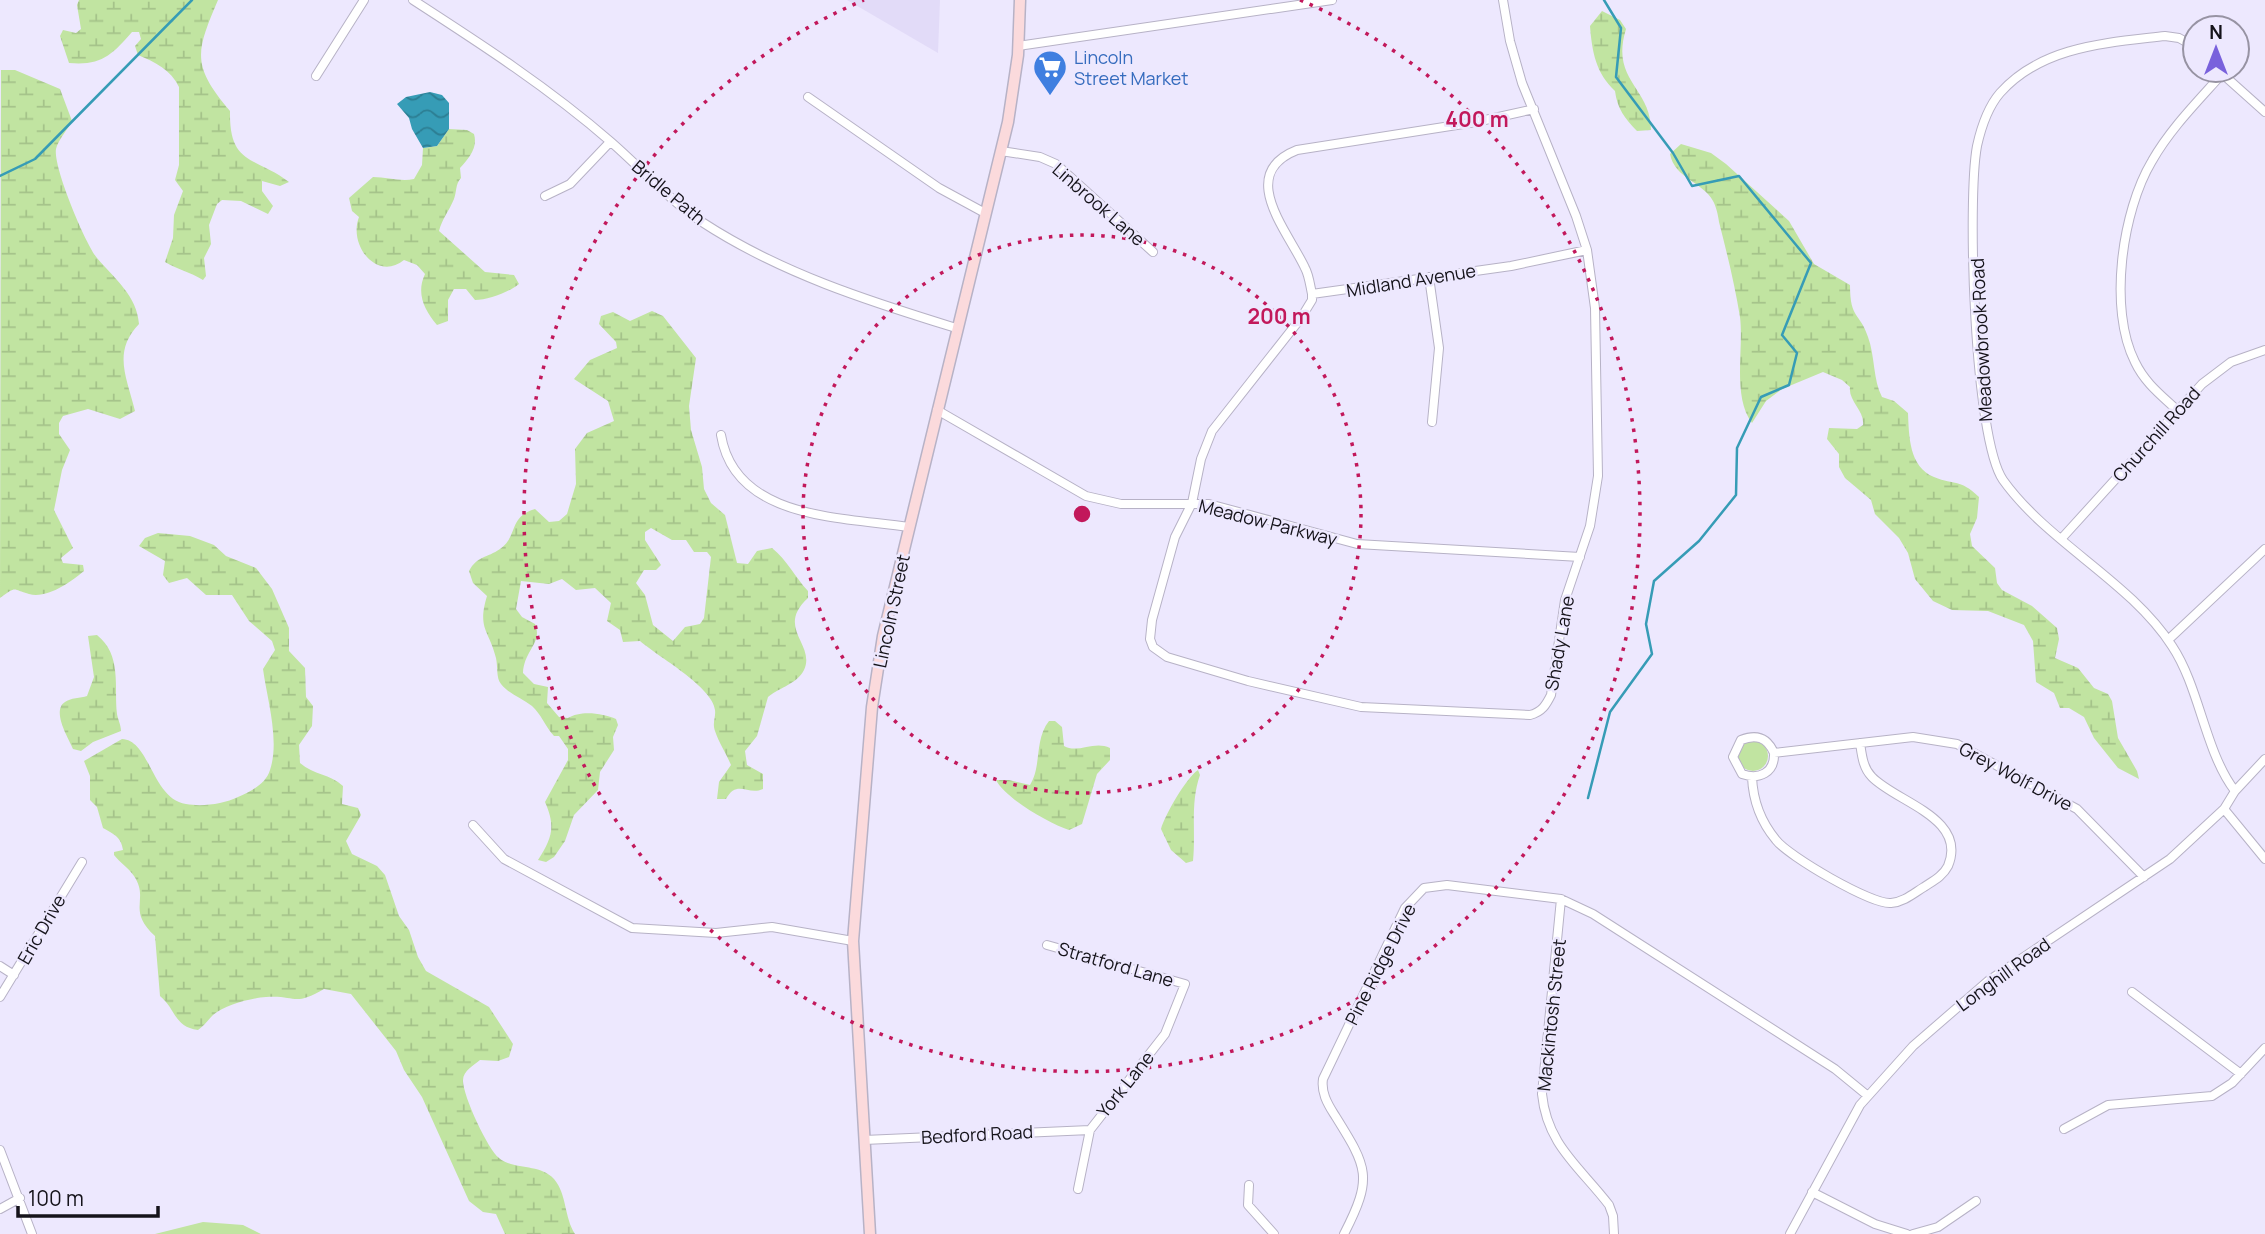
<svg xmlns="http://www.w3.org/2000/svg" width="2265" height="1234" font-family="Manrope,sans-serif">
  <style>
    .built { fill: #e2dbf8 }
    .green { fill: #c1e4a1 }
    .wetland { fill: url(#wetland-marsh); fill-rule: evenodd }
    .water { fill: url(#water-waves) }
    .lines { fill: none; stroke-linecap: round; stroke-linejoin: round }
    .stream { stroke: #369cb6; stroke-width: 2.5 }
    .minor-casing { stroke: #b7b2c6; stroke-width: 10 }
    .secondary-casing { stroke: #b7b2c6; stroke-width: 13 }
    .minor { stroke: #fff; stroke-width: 8 }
    .secondary { stroke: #fbdadc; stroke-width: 10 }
    .ring { fill: none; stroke: #c2185b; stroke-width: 3.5; stroke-dasharray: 3.5 7 }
    .labels { text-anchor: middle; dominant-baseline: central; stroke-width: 5; stroke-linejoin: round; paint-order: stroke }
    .shop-label { font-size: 18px; fill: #366cbe; stroke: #ede8fe; text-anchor: start }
    .street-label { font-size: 18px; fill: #15131a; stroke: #ede8fe }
    .centre { fill: #c2185b; stroke: #ede8fe; stroke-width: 3.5 }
    .ring-label { font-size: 21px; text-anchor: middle; font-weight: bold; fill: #c2185b; stroke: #ede8fe; stroke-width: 5; stroke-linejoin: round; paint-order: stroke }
  </style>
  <defs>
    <pattern id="wetland-marsh" width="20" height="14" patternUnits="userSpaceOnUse" patternTransform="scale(1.75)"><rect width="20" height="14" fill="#c1e4a1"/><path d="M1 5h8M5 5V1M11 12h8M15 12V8" fill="none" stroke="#a5c38a"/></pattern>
    <pattern id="water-waves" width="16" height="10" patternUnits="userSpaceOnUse" patternTransform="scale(1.75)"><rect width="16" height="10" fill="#369cb6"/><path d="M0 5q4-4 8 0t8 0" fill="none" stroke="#2c7e93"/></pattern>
  </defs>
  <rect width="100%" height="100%" fill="#ede8fe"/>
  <path class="built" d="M847,0H940L938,53Z"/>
  <path class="green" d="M1738 756a15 15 0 1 1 30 0a15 15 0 1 1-30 0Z
    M203,1222L243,1225L261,1234H155Z"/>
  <path class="wetland" d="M79,0H218C196,52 191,65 230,111C229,166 255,156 289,182L280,186L262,181V191L273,206L268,214L241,201L222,200L217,204L209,225L211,244L204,258L206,276L203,280C190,272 177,269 165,262L173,238L174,215L183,191L175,180L179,165V87C171,70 155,62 138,55L135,46L141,39L139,32H132C112,55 101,66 69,63L60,36L63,30L76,33L81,29L77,5Z
    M1602,11L1620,20L1626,29C1610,81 1651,87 1651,130L1637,131C1625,119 1617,108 1615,91C1596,73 1592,52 1590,26Z
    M1,70H15L60,89L72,121C68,129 58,140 56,149C53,167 85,243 97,258C115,279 137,296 139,324C112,352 127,378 135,411L120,419L88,409L63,416L59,423V434L70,450L62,470L54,510L73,548L61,558L63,563L83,565L84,571C71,582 47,599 29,594C12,590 18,585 0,598Z
    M449,129L467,130L474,134C478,148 469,158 460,168L461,178C455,185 457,191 454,199C449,211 442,219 439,231L485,272L514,275L519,284C509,292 488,300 475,300L466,289H454L448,300V321L437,325C424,310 416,293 425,274L417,265L404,260C377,282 348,245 359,217L352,211L349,198L373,177C387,177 401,182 414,179L422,165L423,148L437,146Z
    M1681,144L1711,153L1726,164L1789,221L1814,264L1850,285C1850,320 1860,312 1868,337C1875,356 1873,380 1882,397L1894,401L1908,413C1909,436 1909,467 1934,477C1956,486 1959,478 1979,497L1977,518L1970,534L1972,546L1995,568L1997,583L2002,590L2032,606L2057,628L2059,639L2055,658L2078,668L2094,688L2108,694L2112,701L2118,738L2137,771L2139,779L2118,768L2094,738L2084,717L2069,708H2060L2054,693L2036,682L2033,641L2024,625L1988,611L1952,610L1933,601L1915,579L1908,553L1899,538L1875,514L1871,500L1845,478L1839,467V454L1827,439L1829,428L1857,429L1863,425C1865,411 1848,401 1850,387L1842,380L1823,372L1782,389L1766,401L1752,423C1732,396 1744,349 1740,317C1735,286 1727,253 1719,222C1718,215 1716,206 1713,201C1703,182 1675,179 1670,154Z
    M652,311L663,316L696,358L689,406L691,430L702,467L704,489L711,503L725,515L737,563L748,564L757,551L772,548C787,560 795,577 808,591V598C775,628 816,644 804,670C797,684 780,687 768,697L757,736L745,751L747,765L763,774V789C748,796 737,779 726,799H717L719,782L731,765C726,753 719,743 715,731C712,723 716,717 715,710C713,687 657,656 640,641L623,642L620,630L607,621L611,603L595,588L576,590L562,579L549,584L521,581L516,609L522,617L535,624C543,643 524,650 523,673L534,684L548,687L547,703L559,717L568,718C580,710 603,713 616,719L618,725L613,737L614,750L600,772L598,790L574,815L565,841L554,857L546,862L538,860C552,838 556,827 545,802L568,760V749L559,736H554C545,726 541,714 532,706C522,698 510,695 501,684C496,678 498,667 496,658C489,630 477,629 487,596L473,583L469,571C477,556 487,558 500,549C519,535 508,517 535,509L549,522L559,521L567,514L576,484L575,449L587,433L614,421L608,401L574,379L590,360L617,348L616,342L599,324L601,316L613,312L630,321ZM651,528L672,540H686L694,552H707L711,557L704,618L700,624L685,627L673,641L653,625L645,595L636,583L644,570H656L661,565L645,540V532Z
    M158,533L190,536L214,545L226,556L256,568L272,589L289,628V651L305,668L306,697L313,706L312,726L299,745L300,763C314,775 330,774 343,786L342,804L358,808L361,815L346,841L352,854L377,866L385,875L399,916L409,930L418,957L426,971L489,1007L513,1044L509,1057L498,1061L480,1060C474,1065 463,1071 463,1080C462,1094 488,1150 499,1158C515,1171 539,1163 554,1179C567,1194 564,1217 575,1234H505L496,1214L483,1212L469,1201L422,1097L404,1070L396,1051L351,994L324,989C293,1007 297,995 266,997C251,998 225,1005 213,1015C208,1020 205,1025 198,1030C174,1027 176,1009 160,996L155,936C126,909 150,900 134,876C129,868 120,863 114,855V852L123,850C121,836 113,834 103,828L97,807L90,800V776L84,761L122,739C150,740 152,799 186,804C202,807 224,804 238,797C251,791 266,784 270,770C280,740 267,699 263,669L275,650L272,641L249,621L232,595H206L187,578L169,583L163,575L165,561L139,546L145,538Z
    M97,635C122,655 114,686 117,714C118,720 121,725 121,731L93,742L81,751L73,749C69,739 51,711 65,702C70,698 81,698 87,696L94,677L88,636Z
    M1049,721H1055L1062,727L1064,746C1078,754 1094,740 1110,748V760L1097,774L1082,824L1069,830C1049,823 1006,799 996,780H1009L1030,785C1042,766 1034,740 1049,721Z
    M1198,770L1200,775C1190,803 1196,832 1193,861L1186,863L1171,850L1161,829C1165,815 1186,778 1198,770Z"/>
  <path class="water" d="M430,92L442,95L449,103V129L437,146L423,148L412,129L409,118L397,104L406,97Z"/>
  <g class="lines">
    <path class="stream" d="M0,176L35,159L192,0
      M1588,798L1610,712L1652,654L1646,624L1654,581L1699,541L1736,495L1737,448L1761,397L1789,385L1797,353L1782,335L1811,263L1739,176L1692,186L1673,153L1616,77L1621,28L1604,0"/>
    <g class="minor-casing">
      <path id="minor" d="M413,0C481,44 549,88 611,142C641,168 669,200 702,222C780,273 868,301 956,328
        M1503,0L1510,41L1522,83L1576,216L1587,250L1595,308L1598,476L1590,526L1565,600L1551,695C1546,705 1542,712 1530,715L1361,707L1248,681L1167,657L1153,647L1150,639L1152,620L1175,537L1192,503L1201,459L1212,431L1301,318L1312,300V294L1511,266L1587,250
        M1018,46L1332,0
        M2195,47L2179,38L2165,36C2106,43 2042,46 2000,93C1988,107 1981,128 1977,146C1967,200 1974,438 2003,480C2048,543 2130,581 2172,646C2200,688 2205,752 2235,791
        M2218,70L2265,112
        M316,76L364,0
        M808,97L939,188L985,213
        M1001,151L1040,157L1056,164L1153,252
        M545,196L570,184L610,142
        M1429,277L1439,348L1432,422
        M1312,294C1310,285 1309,275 1305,268C1288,231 1236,174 1297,150L1476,122L1534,109
        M937,410L1086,496L1121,504H1209L1357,544L1580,557
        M2177,410C2161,395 2145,383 2135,362C2108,309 2122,211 2152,161C2170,129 2198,101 2222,74
        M721,435C735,520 843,517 909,527
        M2062,538L2202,384L2231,362L2265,350
        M2168,640L2265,549
        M1774,753C1775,773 1759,780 1742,774L1733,757L1741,740C1756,734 1767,737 1774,753L1913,737L1957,744L2077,809L2144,877
        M1752,777C1753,801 1761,822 1776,840C1788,856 1872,905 1891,903C1904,902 1914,893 1924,887C1933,881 1943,876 1948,866C1968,818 1896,802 1872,777C1863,768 1862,756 1860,743
        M2224,809L2265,859
        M473,825L504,859L632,928L716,933L772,927L853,941
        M1561,899L1542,1094C1547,1145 1580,1167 1609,1205L1613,1216L1614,1234
        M1047,945L1185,984L1165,1034L1090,1130L1078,1189
        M0,966L14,975
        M2132,992L2241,1074
        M0,997L82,862
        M2064,1129L2108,1105L2212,1096L2232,1083L2265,1048
        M864,1140L1090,1130
        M0,1150L32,1234
        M1249,1185L1248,1205L1274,1234
        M1812,1192L1875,1224L1907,1234
        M0,1209L20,1198
        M1344,1234C1374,1176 1367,1167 1334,1114C1327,1103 1321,1092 1323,1079L1405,908L1424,888L1447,885L1561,899L1593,914L1835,1069L1868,1096
        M1790,1234L1860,1105L1913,1046L1988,981L2170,859L2224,809L2235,791L2265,759
        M1913,1234L1938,1227L1976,1201"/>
    </g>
    <g class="secondary-casing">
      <path id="secondary" d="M870,1234L853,941L872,707L883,636L1008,122L1018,55L1020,0"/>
    </g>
    <use href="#minor" class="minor"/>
    <use href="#secondary" class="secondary"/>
  </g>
  <g class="ring">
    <circle cx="1082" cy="514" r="279"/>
    <path d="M1300 0A558 558 0 1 1 864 0"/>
  </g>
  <defs>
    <g id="supermarket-pin" transform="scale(1.75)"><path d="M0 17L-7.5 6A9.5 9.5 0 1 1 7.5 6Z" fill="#3f7fe0" stroke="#ede8fe"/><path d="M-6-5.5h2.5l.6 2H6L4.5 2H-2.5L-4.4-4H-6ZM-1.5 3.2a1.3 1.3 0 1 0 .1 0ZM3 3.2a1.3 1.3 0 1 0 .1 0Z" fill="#fff"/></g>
  </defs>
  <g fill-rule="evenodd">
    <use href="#supermarket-pin" x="1050" y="67"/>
  </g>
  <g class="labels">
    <g class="shop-label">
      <text x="1074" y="57">Lincoln<tspan x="1074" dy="21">Street Market</tspan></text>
    </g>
    <g class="street-label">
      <text transform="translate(669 192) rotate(40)">Bridle Path</text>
      <text transform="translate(1099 204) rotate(41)">Linbrook Lane</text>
      <text transform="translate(1411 280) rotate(-9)">Midland Avenue</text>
      <text transform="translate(1981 340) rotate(-93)">Meadowbrook Road</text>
      <text transform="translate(2156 434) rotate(-48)">Churchill Road</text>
      <text transform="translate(1268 522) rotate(14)">Meadow Parkway</text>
      <text transform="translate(891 611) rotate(-78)">Lincoln Street</text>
      <text transform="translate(1559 643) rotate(-80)">Shady Lane</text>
      <text transform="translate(2016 776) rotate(28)">Grey Wolf Drive</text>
      <text transform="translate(41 929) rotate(-60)">Eric Drive</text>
      <text transform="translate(1116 964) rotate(16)">Stratford Lane</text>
      <text transform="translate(1380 964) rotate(-63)">Pine Ridge Drive</text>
      <text transform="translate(2003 974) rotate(-36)">Longhill Road</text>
      <text transform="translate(1551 1015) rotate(-84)">Mackintosh Street</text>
      <text transform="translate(1125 1084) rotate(-51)">York Lane</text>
      <text transform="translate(977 1134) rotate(-3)">Bedford Road</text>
    </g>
  </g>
  <circle cx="1082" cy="514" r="10" class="centre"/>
  <g class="ring-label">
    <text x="1477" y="127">400 m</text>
    <text x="1279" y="324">200 m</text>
  </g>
  <g transform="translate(2216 49)"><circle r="33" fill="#ede8fe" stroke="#9793a3" stroke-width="2"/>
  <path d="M0-5L12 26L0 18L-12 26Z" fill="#7961dc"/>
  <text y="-10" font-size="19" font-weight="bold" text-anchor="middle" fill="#15131a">N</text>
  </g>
  <path d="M18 1206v10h140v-10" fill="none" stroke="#15131a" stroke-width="3.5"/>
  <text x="28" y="1206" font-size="21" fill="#15131a" stroke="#ede8fe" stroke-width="5" paint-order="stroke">100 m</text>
</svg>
